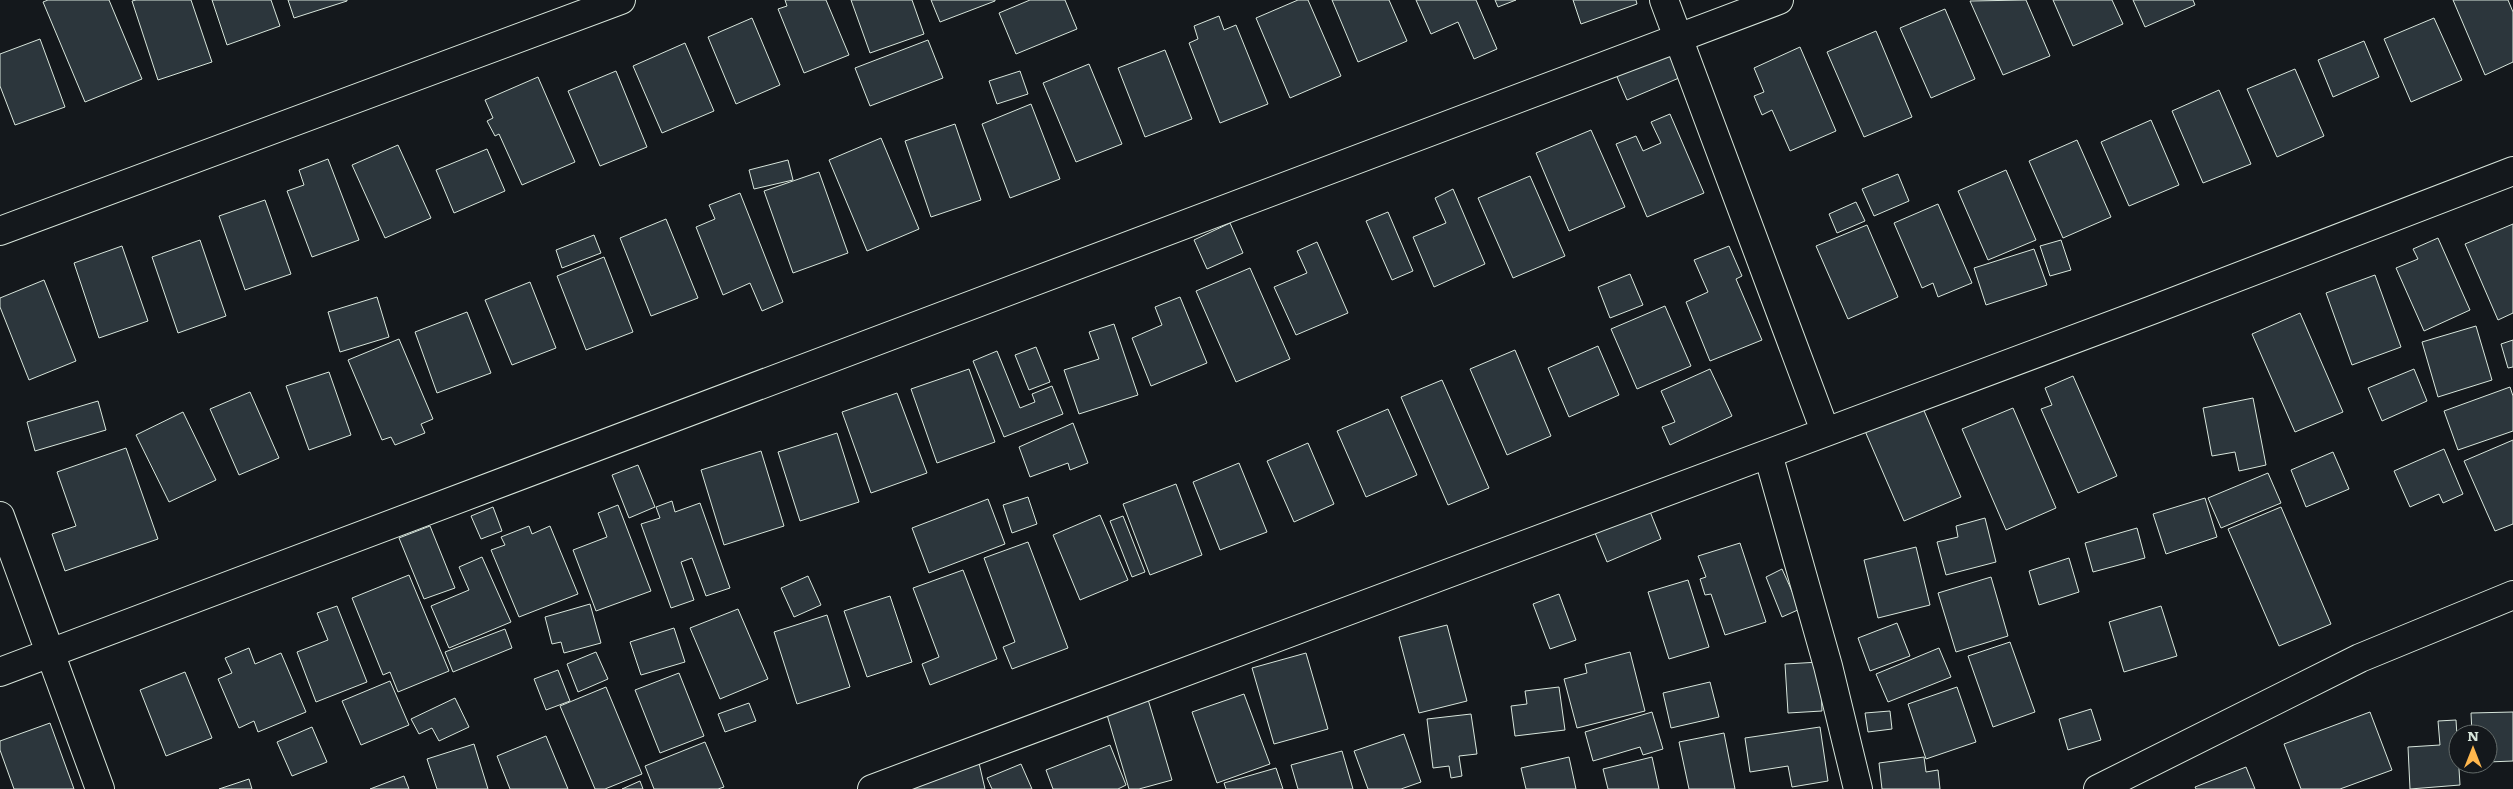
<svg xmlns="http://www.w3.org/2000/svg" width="2513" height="789" font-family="Literata,serif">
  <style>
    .building { fill: #2c363c; stroke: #d8e6dc }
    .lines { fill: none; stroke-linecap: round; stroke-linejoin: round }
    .minor-casing { stroke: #d8e6dc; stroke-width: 30 }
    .minor { stroke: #14181c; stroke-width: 28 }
  </style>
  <rect width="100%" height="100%" fill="#14181c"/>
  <path class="building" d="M48,0H109L142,79L85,102L43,2Z
    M136,0H191L212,62L158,80L132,1Z
    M212,0H271L280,26L227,45Z
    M288,0H347V1L294,18Z
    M785,0H826L849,55L804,73L778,9L787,6Z
    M851,0H912L924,34L870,53Z
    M931,0H995V1L940,22Z
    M1030,0H1065L1077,29L1016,54L999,13Z
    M1298,0H1308L1341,76L1290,98L1256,18Z
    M1332,0H1389L1407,41L1358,62Z
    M1416,0H1476L1497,49L1474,59L1458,22L1431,34Z
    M1495,0H1516L1498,7Z
    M1573,0H1636L1637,4L1581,24Z
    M2026,0L2050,56L2003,75L1970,1Z
    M2053,0H2112L2123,24L2073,46Z
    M2133,0H2193L2195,5L2145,27Z
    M2453,0H2508L2513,12V62L2485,75Z
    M1945,9L1975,79L1931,98L1900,28Z
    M1219,16L1224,30L1236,25L1268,104L1220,123L1189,43L1198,39L1194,26Z
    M752,18L780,85L736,104L708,37Z
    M2434,18L2462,80L2411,102L2384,39Z
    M1876,31L1912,117L1864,137L1827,52Z
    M40,39L65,107L15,125L0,86V54Z
    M928,40L943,78L870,106L855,68Z
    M2364,41L2379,77L2333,97L2318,60Z
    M685,43L714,111L662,133L633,66Z
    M1800,47L1836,131L1790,151L1772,110L1762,115L1754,96L1764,92L1754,68Z
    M1667,49L1679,78L1627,100L1615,72Z
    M1165,50L1192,119L1145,137L1118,68Z
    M1089,64L1122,144L1076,162L1043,83Z
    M2295,69L2324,136L2277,157L2247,89Z
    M616,71L647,147L600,166L568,91Z
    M1020,71L1028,94L997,104L989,81Z
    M538,77L575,162L522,185L499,134L495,136L487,121L493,118L485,100Z
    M2219,90L2251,164L2203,183L2172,111Z
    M1031,104L1060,179L1010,198L982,124Z
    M1670,114L1704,193L1647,217L1616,144L1636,136L1643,151L1661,143L1651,122Z
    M2151,120L2179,185L2129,206L2101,142Z
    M955,124L981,200L931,217L905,141Z
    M1591,130L1625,207L1569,231L1536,153Z
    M881,138L919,229L867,251L829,160Z
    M2077,140L2111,217L2063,238L2029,161Z
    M398,145L431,218L385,238L352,165Z
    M487,149L505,191L454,213L436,170Z
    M328,159L359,240L312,257L287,191L304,185L299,170Z
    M788,160L793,180L754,189L749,170Z
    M2006,170L2036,240L1988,260L1958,191Z
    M819,172L848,253L793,273L764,191Z
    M1898,174L1909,201L1874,216L1862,189Z
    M1530,176L1565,256L1513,278L1478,198Z
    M1453,189L1485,264L1434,287L1413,237L1446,223L1435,198Z
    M740,193L783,302L762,311L750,283L723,295L696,227L715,219L709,205Z
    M265,200L291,274L245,290L219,216Z
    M1856,202L1865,221L1837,233L1829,214Z
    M1938,204L1972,283L1938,297L1933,283L1922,288L1894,223Z
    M1388,212L1413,271L1392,280L1366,221Z
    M666,219L698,298L651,316L620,238Z
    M1230,223L1243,253L1207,269L1194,240Z
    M2513,224V313L2498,320L2465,244Z
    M1867,225L1898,297L1848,319L1816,246Z
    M594,235L601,253L562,268L556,250Z
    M2438,238L2470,310L2424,331L2396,268L2418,259L2413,249Z
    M200,240L226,316L178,333L152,257Z
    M2061,240L2071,270L2050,276L2040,246Z
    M1317,242L1348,313L1296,335L1274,287L1307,273L1297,251Z
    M122,246L148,321L99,338L74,263Z
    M1729,246L1742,276L1736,279L1762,340L1710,361L1686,302L1708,292L1694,260Z
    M2034,249L2047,285L1986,305L1974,268Z
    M604,257L633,332L586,350L557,276Z
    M1250,268L1290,359L1236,382L1196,291Z
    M1630,274L1643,305L1610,318L1598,287Z
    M2375,275L2401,347L2352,365L2326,293Z
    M44,280L76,361L29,380L0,307V298Z
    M530,282L556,348L512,365L485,300Z
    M377,297L389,337L340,352L328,312Z
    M1180,297L1207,363L1151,386L1132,338L1162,325L1155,307Z
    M1665,306L1691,366L1637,389L1611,329Z
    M467,312L491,373L437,393L415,332Z
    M2300,313L2343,412L2295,432L2252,334Z
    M1114,324L1138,395L1079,414L1064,370L1099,359L1089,332Z
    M2476,326L2492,380L2438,397L2422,342Z
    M399,339L433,419L421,424L425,433L395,445L391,437L382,440L348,360Z
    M2513,340V367L2508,368L2501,344Z
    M1598,346L1619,395L1569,417L1548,368Z
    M1036,347L1050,382L1029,390L1015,355Z
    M1515,350L1551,436L1507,455L1470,369Z
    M997,351L1020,408L1035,402L1032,394L1052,386L1063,414L1004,437L973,361Z
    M969,369L995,442L937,463L911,389Z
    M1710,369L1732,416L1670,445L1662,427L1675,422L1661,391Z
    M2414,369L2427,401L2382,421L2368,388Z
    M329,372L351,435L309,450L286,386Z
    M2073,376L2117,476L2078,493L2041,409L2052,405L2045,388Z
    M1442,380L1489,488L1448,505L1401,397Z
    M2510,387L2513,396V431L2458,450L2444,411Z
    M250,392L279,458L239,475L210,409Z
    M897,393L927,473L871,493L842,412Z
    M2253,398L2266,465L2239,471L2235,452L2212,456L2203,408Z
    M98,401L106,430L35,451L27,422Z
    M1922,406L1961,497L1904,521L1865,431Z
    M2013,408L2056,508L2006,530L1962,429Z
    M1388,409L1417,475L1366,497L1337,431Z
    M183,412L216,480L169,502L136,435Z
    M1073,423L1088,463L1070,470L1068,463L1030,477L1019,447Z
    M837,433L859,502L800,521L778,452Z
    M2513,440V524L2495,531L2464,461Z
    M1308,443L1334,504L1294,522L1267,461Z
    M126,448L158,539L65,571L52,534L76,526L57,472Z
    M2444,449L2463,494L2443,503L2439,494L2410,507L2394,471Z
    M761,451L784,526L724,545L701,470Z
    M2333,452L2349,489L2306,507L2291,470Z
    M1239,463L1267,532L1220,550L1193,482Z
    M638,465L655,507L629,518L612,475Z
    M2268,473L2281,503L2221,528L2208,498Z
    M1176,484L1202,555L1150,575L1123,504Z
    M1028,497L1037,524L1012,533L1003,505Z
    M2205,498L2217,537L2166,554L2153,514Z
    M988,499L1005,544L929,573L912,528Z
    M672,501L675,512L700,503L730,588L706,596L692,558L681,562L694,600L671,608L641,524L660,518L656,507Z
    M618,505L651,591L596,611L573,550L607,537L598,513Z
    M493,507L502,531L481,539L471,516Z
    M2281,507L2331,624L2279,646L2228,529Z
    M1649,509L1661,539L1607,562L1595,533Z
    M1100,515L1128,580L1080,600L1053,535Z
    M1123,516L1145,572L1132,577L1110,521Z
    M1985,518L1996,562L1946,575L1937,542L1958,537L1956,526Z
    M430,526L455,588L424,599L399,538Z
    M529,526L532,534L550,526L578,594L519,617L491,550L505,545L501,537Z
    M2137,528L2145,558L2093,572L2085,543Z
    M1028,542L1068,648L1012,669L1003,647L1015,642L984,558Z
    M1740,543L1766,622L1725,635L1711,594L1705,595L1700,579L1706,577L1698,556Z
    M1916,547L1930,605L1878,618L1864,560Z
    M482,557L511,622L449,648L431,606L469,590L459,567Z
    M2069,558L2079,592L2039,605L2029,571Z
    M1782,569L1800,609L1782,617L1766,577Z
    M963,570L997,659L930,685L922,664L939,657L913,588Z
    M409,575L449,671L398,692L390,672L383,675L352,598Z
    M808,576L821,605L794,617L781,588Z
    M1991,577L2008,636L1956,652L1938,593Z
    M1688,580L1709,647L1669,659L1648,592Z
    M1559,594L1576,640L1550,649L1533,604Z
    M890,596L912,662L867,677L844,611Z
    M590,604L601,643L564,653L561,642L552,644L545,617Z
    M337,606L367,682L316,702L297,652L328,640L317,613Z
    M2161,606L2177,656L2124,672L2109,622Z
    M738,609L768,679L720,699L690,628Z
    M827,615L850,687L797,704L774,632Z
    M1897,623L1910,656L1870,671L1858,638Z
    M1447,625L1467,701L1419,713L1399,637Z
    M674,628L685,662L641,675L630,642Z
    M505,629L512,648L453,672L445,652Z
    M2010,642L2035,712L1993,727L1968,656Z
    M249,648L255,664L281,653L306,712L258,732L254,721L239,728L218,679L232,673L225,658Z
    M1939,648L1951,677L1888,702L1876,674Z
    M596,652L608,679L578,692L567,664Z
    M1630,652L1645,711L1577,728L1564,679L1587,673L1585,664Z
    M1306,653L1328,729L1274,744L1252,668Z
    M1820,662L1822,711L1788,713L1785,664Z
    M558,670L570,701L546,710L534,679Z
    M185,672L212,738L166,756L140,690Z
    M679,673L704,736L660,753L635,690Z
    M390,681L409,725L361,745L342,701Z
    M1710,682L1719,717L1671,728L1663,693Z
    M606,687L642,774L605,789H595L560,706Z
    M1559,687L1565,730L1515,736L1511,706L1527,704L1525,691Z
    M1957,687L1976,742L1926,759L1908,704Z
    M1244,694L1270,764L1217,783L1192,712Z
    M1147,696L1172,780L1139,789H1129L1105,708Z
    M455,698L469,727L439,741L432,728L419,734L411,719Z
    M749,703L756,721L725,732L718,714Z
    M2091,709L2101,740L2068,750L2059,719Z
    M1890,711L1892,729L1868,732L1865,713Z
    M1652,712L1663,749L1643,755L1640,747L1593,761L1585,732Z
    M2370,712L2392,770L2340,789H2301L2284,744Z
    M2513,712V761L2488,762V734H2472L2471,713Z
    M1471,714L1477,754L1459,756L1462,776L1451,778L1449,766L1433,768L1427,719Z
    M2456,720L2460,785L2410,789L2408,747L2440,745L2438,721Z
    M50,723L74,789H14L0,750V741Z
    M312,727L327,762L292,776L277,742Z
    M1820,727L1828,781L1792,787L1788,766L1750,772L1745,738Z
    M1724,733L1735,789H1689L1679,742Z
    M1404,734L1421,782L1401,789H1368L1354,751Z
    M546,736L568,789H510L497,756Z
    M705,742L724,787L718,789H654L645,766Z
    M474,744L488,789H437L427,759Z
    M1110,745L1126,785L1118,789H1053L1046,770Z
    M1342,751L1353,789H1298L1291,765Z
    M1569,757L1576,789H1526L1521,768Z
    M1652,757L1659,789H1608L1603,769Z
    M1924,757L1926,772L1938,770L1940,789H1882L1879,763Z
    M979,763L985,789H910Z
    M1021,764L1032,789H992L987,778Z
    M2246,767L2255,789H2196L2195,787Z
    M1276,768L1283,789H1226L1224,783Z
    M404,776L409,789H370Z
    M249,779L252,789H219Z
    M640,781L643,789H622Z"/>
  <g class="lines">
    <g class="minor-casing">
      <path id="minor" d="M1664,0L1825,431
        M0,231L621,0
        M1768,454L1828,666L1858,789
        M0,516L100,789
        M0,672L1779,0
        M872,789L2152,310L2513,171
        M2098,789L2360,658L2513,595"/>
    </g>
    <use href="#minor" class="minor"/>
  </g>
  <g transform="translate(2473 749)"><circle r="24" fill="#14181c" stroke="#626a69"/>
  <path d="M0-4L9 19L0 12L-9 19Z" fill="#ffb74d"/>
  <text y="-8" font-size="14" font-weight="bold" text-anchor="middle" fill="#d8e6dc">N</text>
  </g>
</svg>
